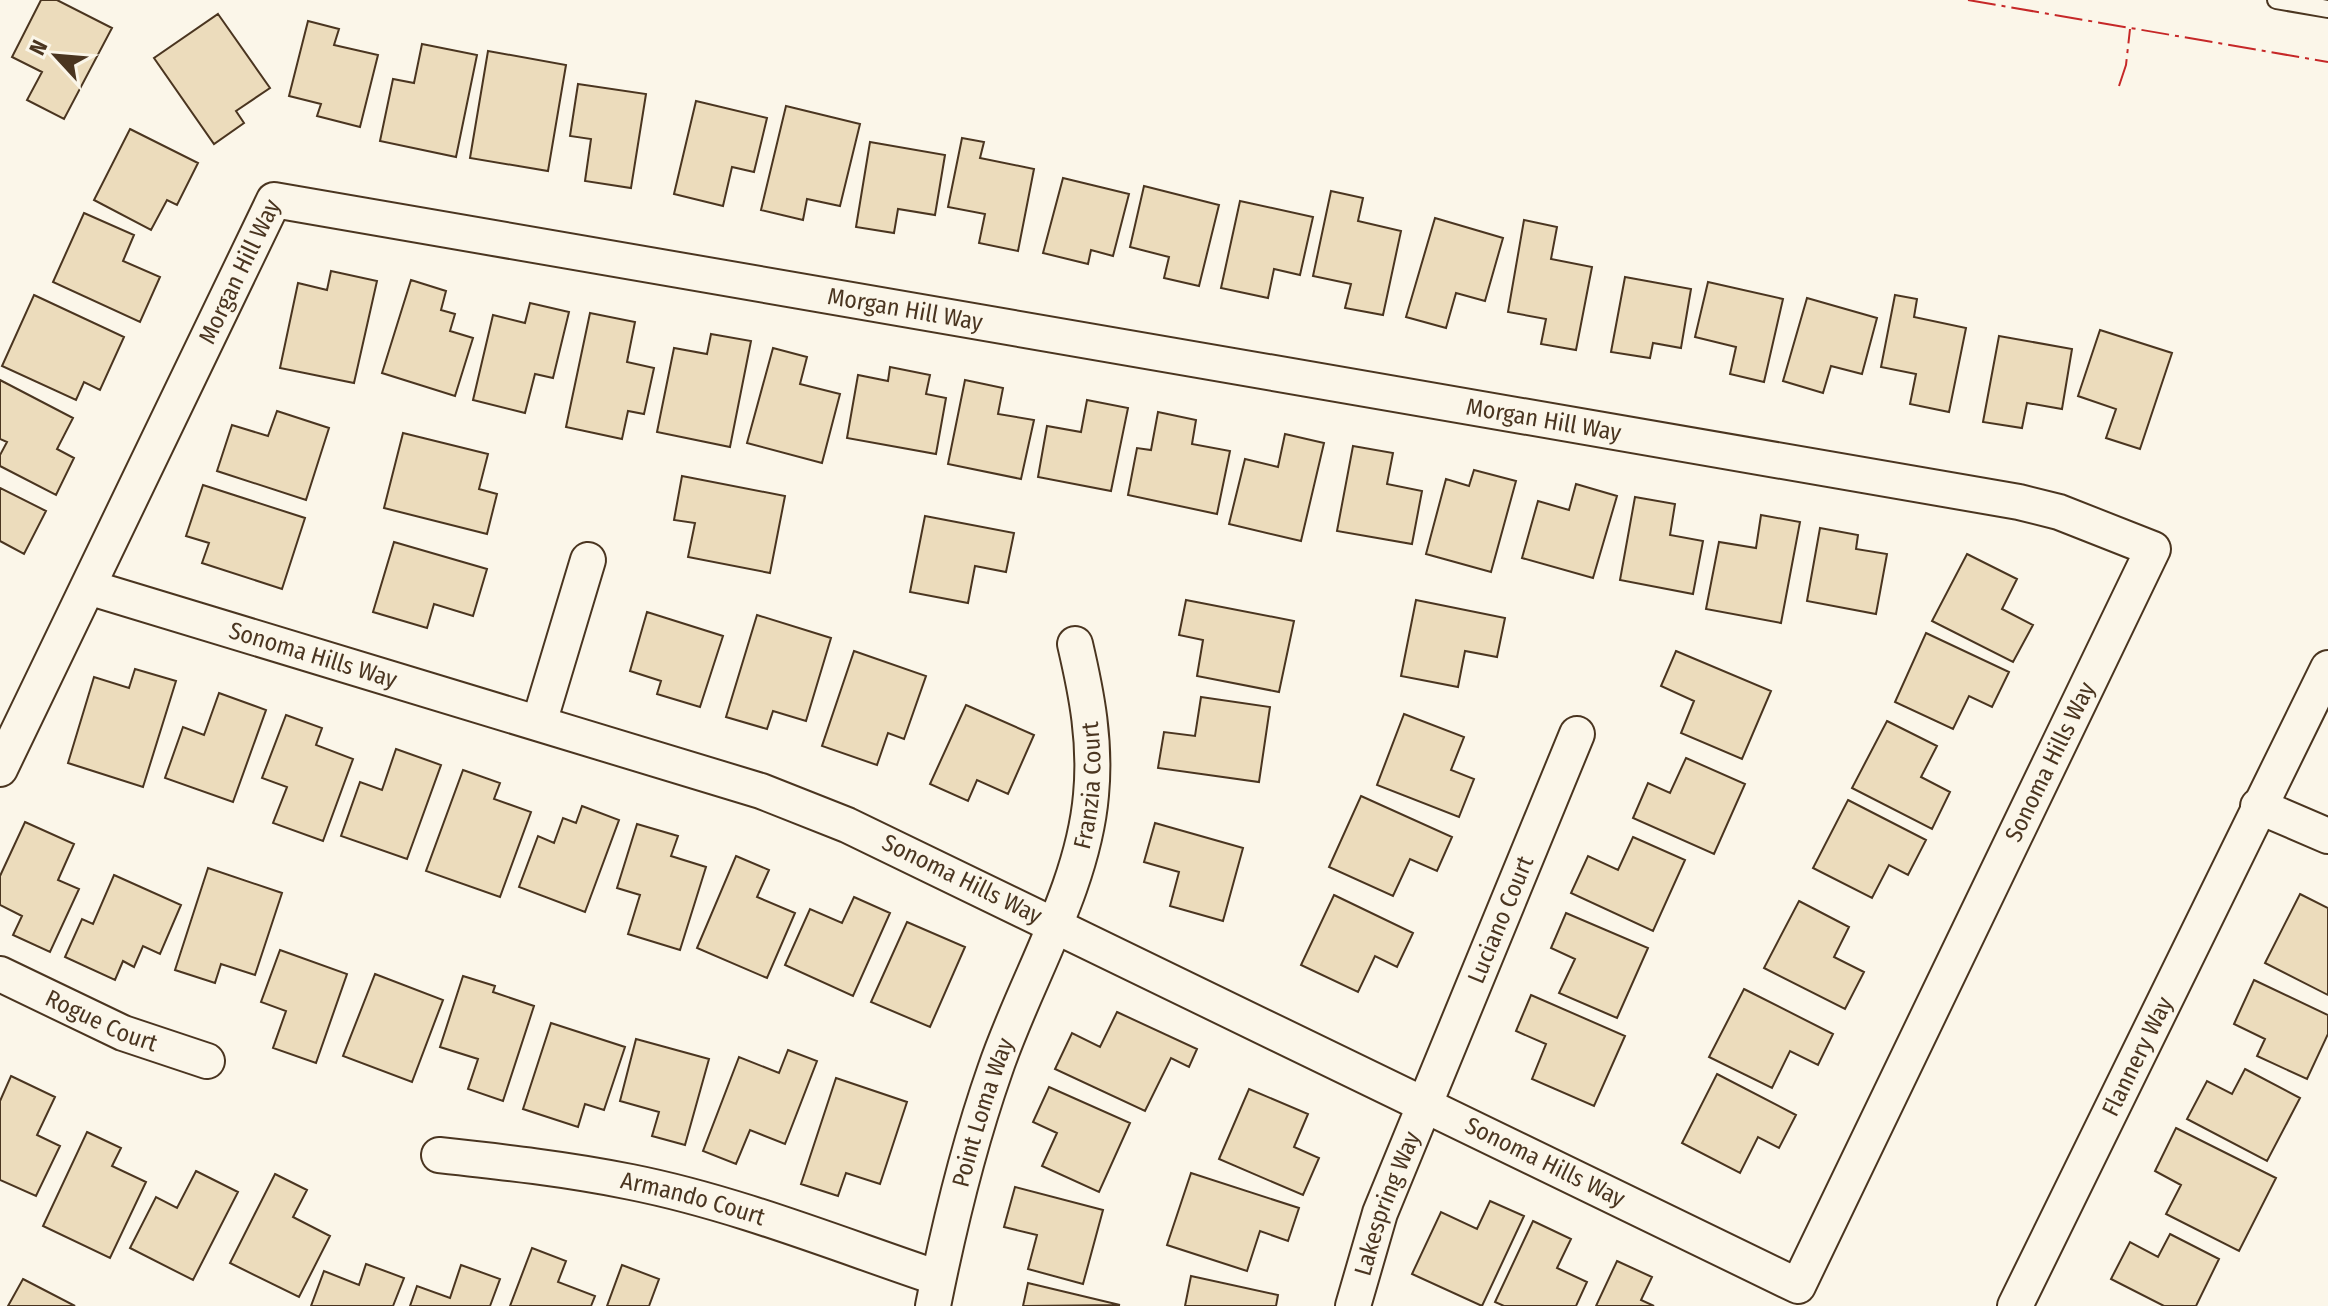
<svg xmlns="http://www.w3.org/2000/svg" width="2328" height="1306" font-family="'Fira Sans Condensed',sans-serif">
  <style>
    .building { fill: #ecdcbc; stroke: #4a3520; stroke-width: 2 }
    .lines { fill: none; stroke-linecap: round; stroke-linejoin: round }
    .lane-casing { stroke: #4a3520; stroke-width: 20 }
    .street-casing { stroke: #4a3520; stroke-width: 38 }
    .lane { stroke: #fbf6e9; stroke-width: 16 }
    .street { stroke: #fbf6e9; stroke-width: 34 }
    .power { stroke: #c62828; stroke-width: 2; stroke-dasharray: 28 6 4 6; stroke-linecap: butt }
    .labels { text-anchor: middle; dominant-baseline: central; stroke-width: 6; stroke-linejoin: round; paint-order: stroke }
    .street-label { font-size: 24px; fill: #4a3520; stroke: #fbf6e9 }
  </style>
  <rect width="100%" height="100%" fill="#fbf6e9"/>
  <path class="building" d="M41,0H57L112,28L64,119L27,100L42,72L12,57Z
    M218,14L270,88L236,111L244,123L214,144L154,58Z
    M308,21L339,29L334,45L378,55L360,127L317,116L321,104L289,96Z
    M422,44L477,55L456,157L380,141L393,79L414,83Z
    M488,51L566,65L548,171L470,158Z
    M578,84L646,94L631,188L585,181L591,139L570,136Z
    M696,101L767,118L754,172L732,167L723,206L674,194Z
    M786,106L860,124L840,206L807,199L803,220L761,210Z
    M130,129L198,163L177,205L167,200L151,230L94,200Z
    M962,138L984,142L980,158L1034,169L1018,251L979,243L985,214L948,207Z
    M870,142L945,155L935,215L898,209L894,233L856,227Z
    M1063,178L1129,194L1113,256L1091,250L1088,264L1043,253Z
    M1144,186L1219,205L1199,286L1164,278L1169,257L1130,247Z
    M1331,191L1363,198L1358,221L1401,231L1383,315L1345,308L1351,284L1313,276Z
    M1240,201L1313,217L1300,275L1274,269L1268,298L1221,288Z
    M84,213L134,235L123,261L160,277L140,322L53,282Z
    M1435,218L1503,238L1485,301L1456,293L1446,328L1406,317Z
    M1524,220L1557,227L1551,259L1592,267L1576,350L1541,344L1546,319L1508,312Z
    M331,271L377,281L354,383L280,368L298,283L327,290Z
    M1625,277L1691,289L1681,348L1653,343L1650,358L1611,352Z
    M411,280L446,291L441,310L455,314L450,331L473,338L455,396L382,373Z
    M1708,282L1783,299L1764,382L1730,374L1736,347L1695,337Z
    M34,295L124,337L100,390L84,382L76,400L2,366Z
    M1895,295L1917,299L1914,317L1966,328L1949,412L1910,404L1916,374L1881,367Z
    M1807,298L1877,318L1862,374L1831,366L1823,393L1783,381Z
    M530,303L569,312L553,378L535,374L525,413L473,400L493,315L525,323Z
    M590,313L635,322L627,362L654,368L644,414L628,411L622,439L566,427Z
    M2100,330L2172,353L2140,449L2106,438L2116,409L2078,396Z
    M711,334L751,341L730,447L657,432L674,348L707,354Z
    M1999,336L2072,349L2062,409L2027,403L2022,428L1983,422Z
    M773,348L807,357L800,384L840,394L822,463L747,443Z
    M890,367L930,375L926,394L946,398L936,454L847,438L858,375L888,381Z
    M0,380L73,418L57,449L74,458L56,495L0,466V455L7,442L0,439Z
    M965,380L1003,388L998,414L1034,420L1021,479L948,464Z
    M1087,400L1128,408L1111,491L1038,477L1047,426L1081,432Z
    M277,411L329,428L306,500L217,471L232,425L268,436Z
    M1158,412L1196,420L1192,444L1230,451L1217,514L1128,495L1137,448L1151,450Z
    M403,433L488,454L479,489L497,494L487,534L384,508Z
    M1285,434L1324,443L1301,541L1229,524L1245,459L1278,467Z
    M1353,446L1393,453L1387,484L1422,491L1412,544L1337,531Z
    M1474,470L1516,481L1491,572L1426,554L1446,479L1469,486Z
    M682,476L785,496L770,573L688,557L695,523L674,520Z
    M1576,484L1617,496L1593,578L1522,558L1538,501L1569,510Z
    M203,485L305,518L282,589L202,563L209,543L186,536Z
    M0,488L46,511L24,554L0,541Z
    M1635,497L1675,504L1670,535L1703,541L1693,594L1620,580Z
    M1761,515L1800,522L1781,623L1706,609L1719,542L1756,548Z
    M925,516L1014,533L1006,572L975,566L968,603L910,592Z
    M1820,528L1858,535L1856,549L1887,554L1876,614L1807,601Z
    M394,542L487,569L473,616L434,604L427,628L373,612Z
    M1967,554L2017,579L2002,609L2033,625L2013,662L1932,621Z
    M1186,600L1294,621L1279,692L1197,676L1203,640L1179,635Z
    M1416,600L1505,618L1497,657L1465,651L1458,687L1401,676Z
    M647,612L723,636L700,707L657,694L661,681L630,671Z
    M757,615L831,638L806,721L773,711L767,729L726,717Z
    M1926,633L2009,672L1992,707L1969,696L1953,729L1895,702Z
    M854,651L926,676L904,739L888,733L877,765L822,746Z
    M1676,651L1771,691L1742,759L1681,733L1694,701L1661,686Z
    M135,669L176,681L143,787L68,763L94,677L129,688Z
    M219,693L266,710L233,802L165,778L183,727L204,735Z
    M1201,697L1270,707L1259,782L1158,768L1164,732L1195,736Z
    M966,705L1034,735L1008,794L977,780L968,801L930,784Z
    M1404,714L1464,737L1451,770L1474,779L1459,817L1377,785Z
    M286,715L322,728L316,745L353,759L323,841L273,823L287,787L262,778Z
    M1887,721L1937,746L1921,777L1950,792L1932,829L1852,788Z
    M396,749L441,765L407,859L341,836L360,782L382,790Z
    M1686,758L1745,784L1714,854L1633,818L1648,783L1670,793Z
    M463,770L500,783L494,799L531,812L500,897L426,871Z
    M1361,796L1452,837L1437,871L1410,859L1393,896L1329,867Z
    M1848,800L1926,840L1908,875L1889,865L1872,898L1813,868Z
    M582,806L619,820L585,912L519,887L538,836L554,843L563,818L576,823Z
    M25,822L74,844L58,880L79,889L50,952L13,935L22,916L0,905V876Z
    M1155,823L1243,848L1223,921L1170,906L1179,872L1144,862Z
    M637,824L678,836L671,856L706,867L680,950L628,934L640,895L617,888Z
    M1633,837L1685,860L1653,931L1571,893L1588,856L1618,870Z
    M736,856L769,870L757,897L795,913L767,978L697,948Z
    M208,868L282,893L255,975L221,964L215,983L175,970Z
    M114,875L181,905L160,954L143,946L134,967L123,961L115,980L65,957L82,919L93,924Z
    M2300,894L2328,908V995L2265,963Z
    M1334,895L1413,933L1397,967L1375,956L1358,992L1301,965Z
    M854,897L890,913L853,996L785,965L810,909L842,923Z
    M1799,901L1849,927L1834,957L1864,972L1845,1009L1764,968Z
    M1566,913L1648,948L1617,1018L1559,993L1575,959L1551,948Z
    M907,922L965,947L930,1027L871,1002Z
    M280,950L347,974L316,1063L273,1048L286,1011L261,1002Z
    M375,974L443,1000L412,1082L343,1056Z
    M463,976L495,986L493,992L534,1006L503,1101L468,1089L478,1059L440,1047Z
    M2254,980L2328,1015V1034L2307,1079L2257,1056L2265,1039L2234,1024Z
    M1744,989L1833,1034L1818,1065L1790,1051L1772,1088L1709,1057Z
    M1531,995L1625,1036L1594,1106L1532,1079L1546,1044L1516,1031Z
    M1117,1012L1197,1049L1189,1067L1171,1058L1145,1111L1055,1069L1072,1033L1100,1047Z
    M551,1023L625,1047L604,1110L585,1104L578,1127L523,1109Z
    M636,1039L709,1059L685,1145L652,1136L659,1112L620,1101Z
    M788,1050L817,1061L785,1144L750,1130L736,1164L703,1151L739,1057L779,1073Z
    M2245,1069L2300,1098L2267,1161L2187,1119L2207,1081L2232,1094Z
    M1717,1074L1796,1115L1779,1148L1758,1137L1740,1173L1682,1143Z
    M11,1076L55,1097L37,1135L60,1146L36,1196L0,1180V1101Z
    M836,1078L907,1102L880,1184L846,1173L838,1196L801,1184Z
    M1049,1087L1130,1123L1099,1192L1042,1166L1057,1133L1033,1122Z
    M1249,1089L1308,1114L1294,1147L1319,1158L1303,1195L1219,1159Z
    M2176,1128L2276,1178L2239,1251L2166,1214L2181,1185L2155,1171Z
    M87,1132L121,1148L112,1166L146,1182L110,1258L43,1226Z
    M196,1171L238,1192L193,1280L130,1248L156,1197L177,1208Z
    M1191,1173L1299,1208L1288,1241L1260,1231L1247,1271L1167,1245Z
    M275,1174L307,1190L293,1217L330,1236L299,1297L230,1263Z
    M1015,1187L1103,1210L1083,1284L1028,1269L1037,1235L1004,1227Z
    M1490,1201L1524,1216L1482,1306L1412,1274L1441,1212L1477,1229Z
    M1533,1221L1571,1239L1557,1268L1587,1282L1576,1306H1504L1495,1302Z
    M2170,1234L2219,1259L2196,1306H2164L2111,1279L2130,1242L2158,1257Z
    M532,1248L566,1261L558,1282L595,1296L591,1306H510Z
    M1617,1261L1652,1277L1641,1300L1654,1306H1596Z
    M366,1264L404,1278L393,1306H311L324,1271L359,1285Z
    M461,1265L500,1279L490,1306H410L417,1286L450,1298Z
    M622,1265L659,1279L649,1306H607Z
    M1191,1276L1278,1295L1276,1306H1185Z
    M23,1279L75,1306H8Z
    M1028,1283L1120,1305L1023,1306Z"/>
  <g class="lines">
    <g class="lane-casing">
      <path id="lane" d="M2276,0L2328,9"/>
    </g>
    <g class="street-casing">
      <g id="street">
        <path d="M539,723L588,560"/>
        <path id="s1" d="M0,769L274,200L2019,502L2059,512L2153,549L1798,1286L847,825L761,791L88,587"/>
        <path d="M2258,806L2328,836"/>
        <path id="s2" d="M0,974L123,1033L207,1061"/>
        <path id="s3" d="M439,1155C503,1162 567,1169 631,1182C736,1203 837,1244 938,1278"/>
        <path id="s4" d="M933,1306C949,1226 968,1147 995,1070C1025,981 1083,889 1091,795C1096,743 1087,695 1075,644"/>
        <path id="s5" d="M1353,1306L1380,1213L1577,734"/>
        <path id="s6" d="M2015,1306L2328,668"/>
      </g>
    </g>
    <use href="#lane" class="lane"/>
    <use href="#street" class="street"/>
    <path class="power" d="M1968,0L2328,62
      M2119,86L2126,65L2130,29"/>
  </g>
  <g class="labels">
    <g class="street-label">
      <text stroke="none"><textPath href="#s1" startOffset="552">Morgan Hill Way</textPath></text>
      <text stroke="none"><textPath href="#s1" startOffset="1272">Morgan Hill Way</textPath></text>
      <text stroke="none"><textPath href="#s1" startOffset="1920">Morgan Hill Way</textPath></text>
      <text transform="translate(313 655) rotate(17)">Sonoma Hills Way</text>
      <text transform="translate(2050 762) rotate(-64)">Sonoma Hills Way</text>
      <text stroke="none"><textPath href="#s4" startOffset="546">Franzia Court</textPath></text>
      <text transform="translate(962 879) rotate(26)">Sonoma Hills Way</text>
      <text stroke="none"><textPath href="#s5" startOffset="414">Luciano Court</textPath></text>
      <text stroke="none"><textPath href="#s2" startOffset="112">Rogue Court</textPath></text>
      <text stroke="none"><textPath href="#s6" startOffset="278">Flannery Way</textPath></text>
      <text stroke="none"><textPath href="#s4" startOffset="200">Point Loma Way</textPath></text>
      <text transform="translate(1545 1162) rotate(26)">Sonoma Hills Way</text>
      <text stroke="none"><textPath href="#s3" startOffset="258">Armando Court</textPath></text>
      <text stroke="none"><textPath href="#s5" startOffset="108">Lakespring Way</textPath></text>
    </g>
  </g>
  <g transform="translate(56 56) rotate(296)" stroke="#fbf6e9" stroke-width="6" paint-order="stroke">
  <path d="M0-6L14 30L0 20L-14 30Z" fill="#4a3520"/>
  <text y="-12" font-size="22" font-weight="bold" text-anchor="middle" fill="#4a3520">N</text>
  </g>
</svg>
